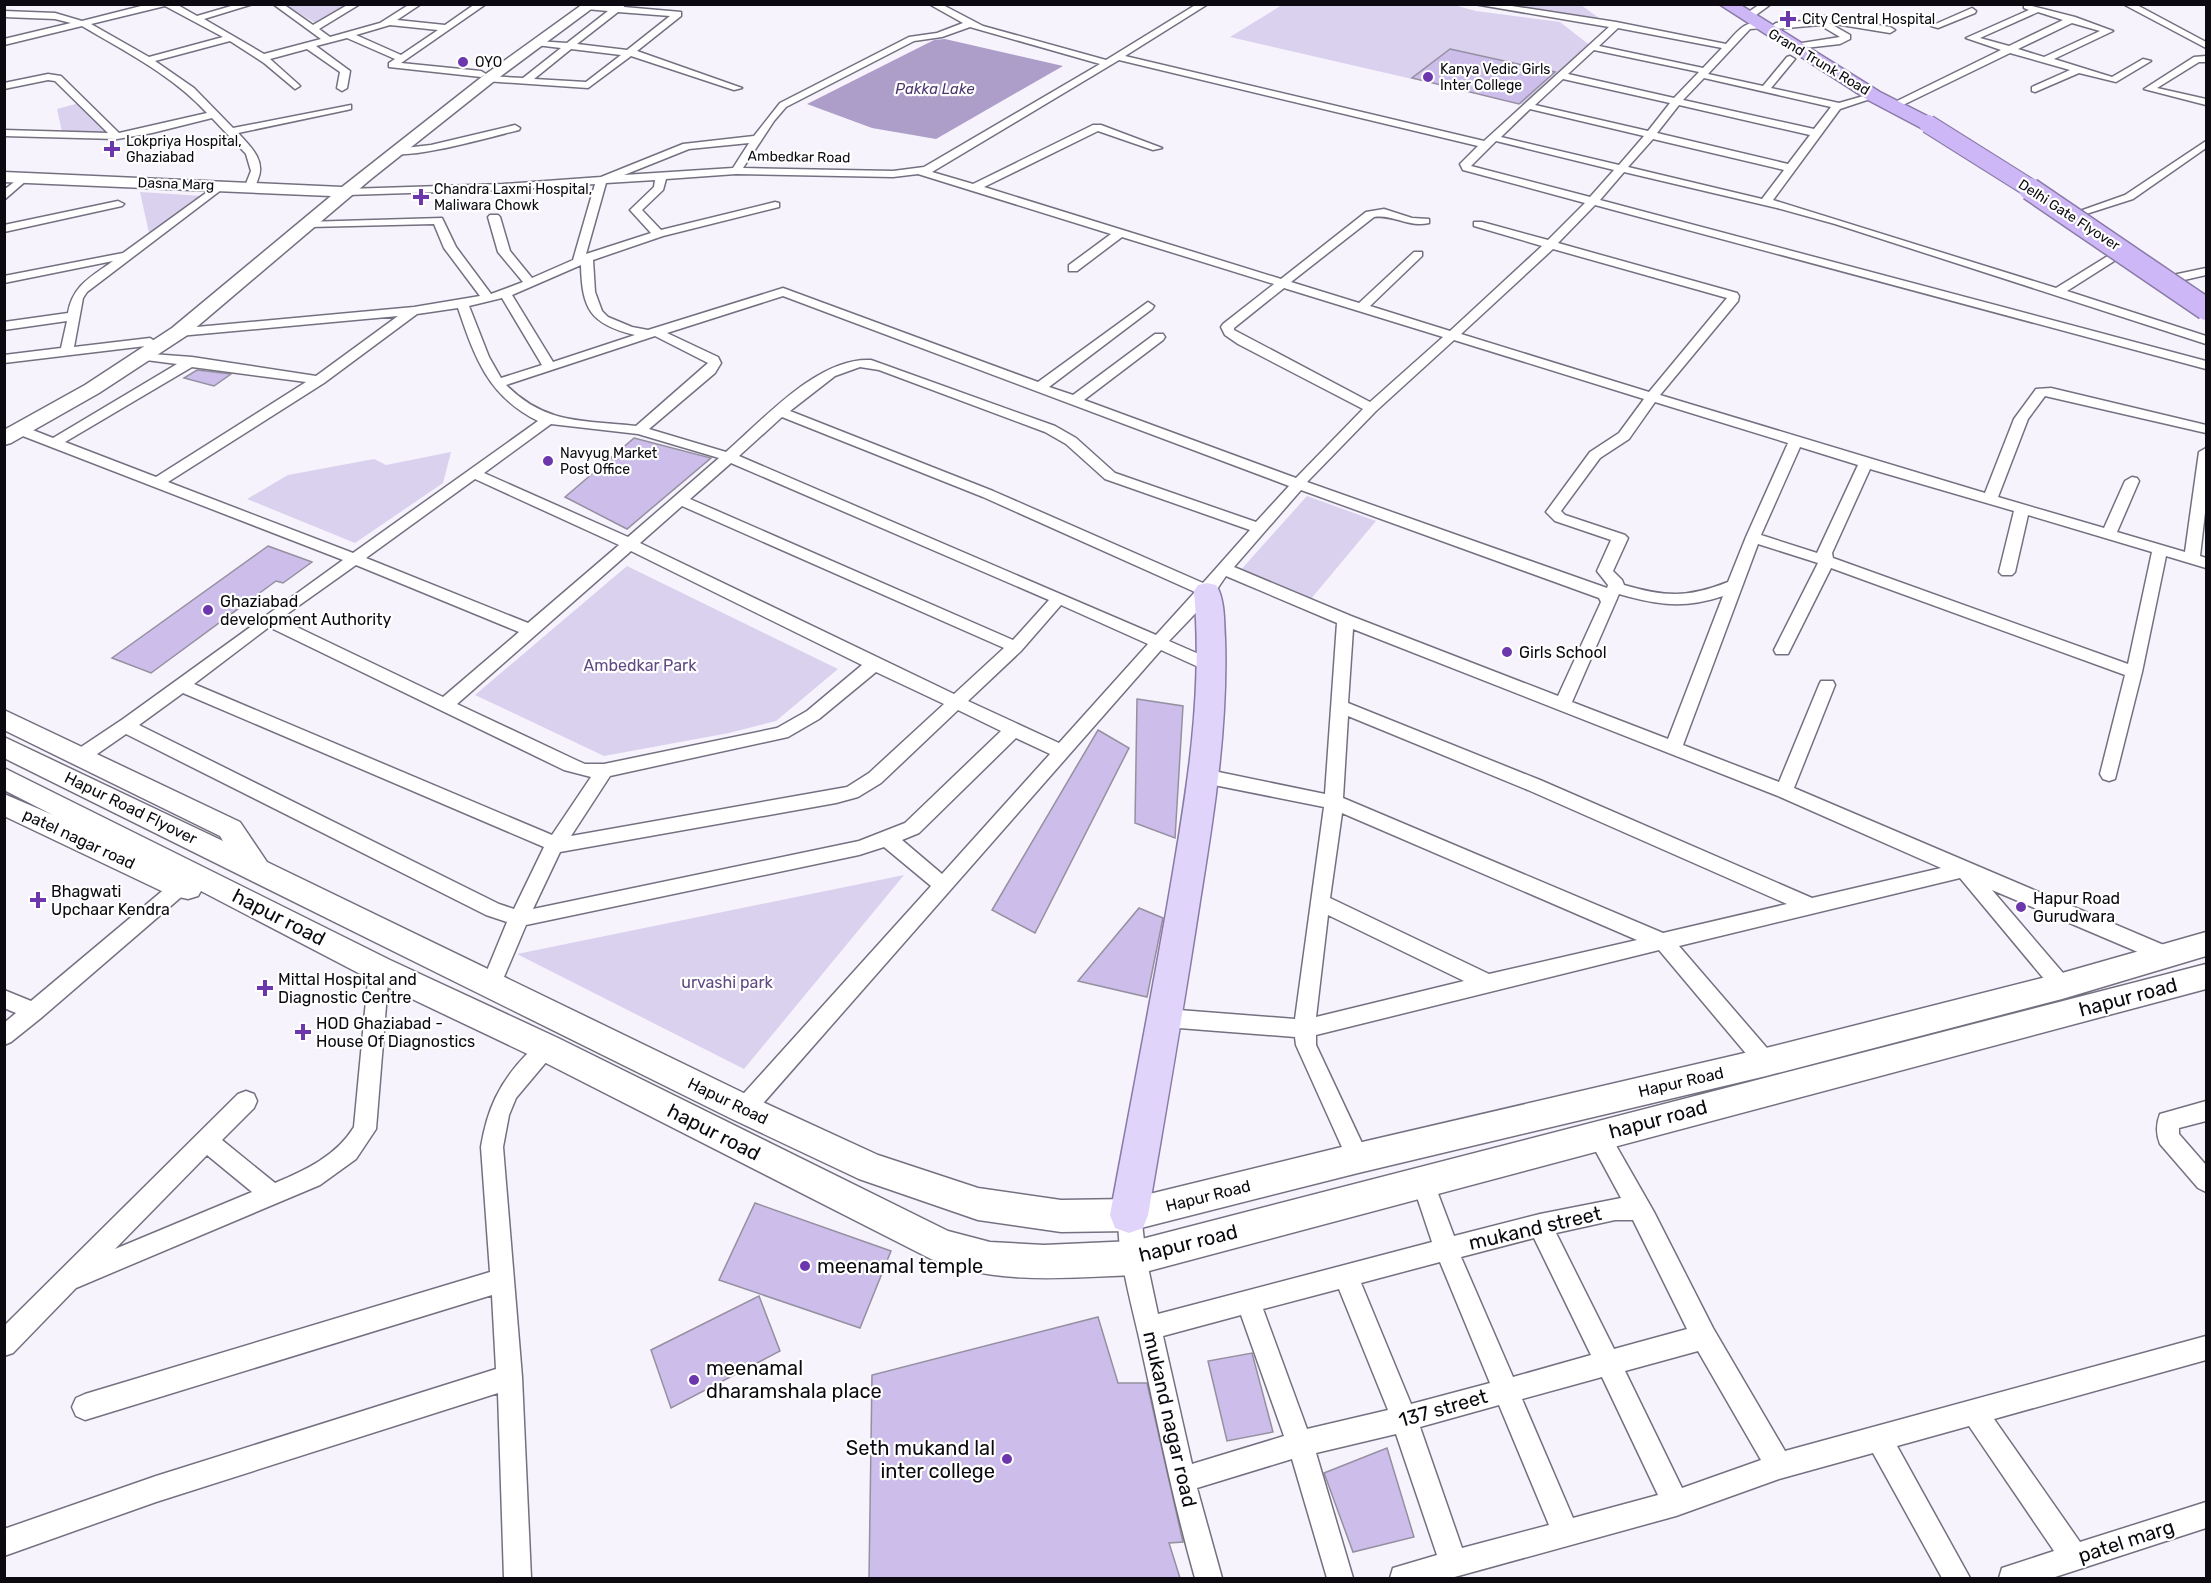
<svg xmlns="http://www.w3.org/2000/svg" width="2211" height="1583" font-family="Rubik,sans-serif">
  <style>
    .green { fill: #dad1ee }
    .water { fill: #ac9dc9 }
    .building { fill: #ccbdea; stroke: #9590a0; stroke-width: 1.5 }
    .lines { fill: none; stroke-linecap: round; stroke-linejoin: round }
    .street-casing { stroke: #757080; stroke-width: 3 }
    .secondary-casing { stroke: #757080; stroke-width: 3 }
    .primary-casing { stroke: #897aa6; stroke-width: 3 }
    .highway-casing { stroke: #897aa6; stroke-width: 3 }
    .street { fill: #fff; fill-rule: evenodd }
    .secondary { fill: #fff; fill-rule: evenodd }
    .primary { fill: #e1d4fa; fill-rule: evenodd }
    .highway { fill: #cdb7f7; fill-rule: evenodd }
    .highway-bridge-far1-casing { stroke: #897aa6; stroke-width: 20; stroke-linecap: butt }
    .highway-bridge-casing { stroke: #897aa6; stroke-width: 25; stroke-linecap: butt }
    .highway-bridge-far1 { stroke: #cdb7f7; stroke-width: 18 }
    .highway-bridge { stroke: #cdb7f7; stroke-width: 22 }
    .poi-dot { fill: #6c36ac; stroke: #fff; stroke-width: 2 }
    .labels { text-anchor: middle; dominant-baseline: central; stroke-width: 4.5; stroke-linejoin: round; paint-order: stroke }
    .far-poi-label { font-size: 14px; fill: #0c0a10; stroke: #fff; text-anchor: start }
    .far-street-label { font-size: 14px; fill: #0c0a10; stroke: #fff }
    .far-water-label { font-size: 15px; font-style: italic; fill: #4d376f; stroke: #fff }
    .poi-label { font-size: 16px; fill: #0c0a10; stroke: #fff; text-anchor: start }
    .park-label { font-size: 16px; fill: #5f4982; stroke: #fff }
    .street-label { font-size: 16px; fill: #0c0a10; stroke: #fff }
    .near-street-label { font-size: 20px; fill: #0c0a10; stroke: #fff }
    .near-poi-label { font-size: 20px; fill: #0c0a10; stroke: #fff; text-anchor: start }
  </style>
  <rect width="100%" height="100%" fill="#f6f3fd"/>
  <path class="green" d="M1450,4L1476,11L1560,22L1592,47L1529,106L1230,37L1282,5Z
    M285,5H349L317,24Z
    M1489,5H1581L1599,18L1554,14Z
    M79,103L107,132H62L57,109Z
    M140,192L203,196L149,233Z
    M451,452L443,483L355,543L247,499L288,475L374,459L386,465Z
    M1307,496L1376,521L1310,600L1239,572Z
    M627,566L838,669L776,721L729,733L604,756L475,695Z
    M904,875L744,1069L517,954Z"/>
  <path class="water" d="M945,39L1063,66L936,139L872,128L807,104L934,40Z"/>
  <path class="building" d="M1450,49L1555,72L1519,104L1412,78Z
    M197,370L231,374L214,386L184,378Z
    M634,438L711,458L627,529L565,497Z
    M268,546L312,562L283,583L276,581L151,673L112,658Z
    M1137,699L1183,706L1175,838L1135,823Z
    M1098,730L1129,748L1035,933L992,910Z
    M1139,908L1163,918L1147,997L1078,981Z
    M755,1203L891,1251L860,1328L719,1280Z
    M759,1296L780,1351L671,1408L651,1350Z
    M1098,1317L1118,1383H1147L1183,1542L1169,1543L1180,1578H869L872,1375Z
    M1252,1353L1273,1432L1227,1441L1208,1361Z
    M1387,1448L1414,1537L1353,1552L1324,1473Z"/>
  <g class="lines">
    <g class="street-casing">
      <path id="street" d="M149,4H176L197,16L238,4H253L204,19L264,54L321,39L273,4H283L313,25L349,4H360L319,29L330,37L380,23L410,4H421L397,20L445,25L475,4H486L401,63L481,71L486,74L481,77L389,67V63L395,59L347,38L316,46L350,71L347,88L342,91L337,88L340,72L307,49L270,59L298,84L300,86L295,89L264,63L230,41L155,61L194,88L233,128L351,105V109L347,110L238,133C250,146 266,160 258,179C256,184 256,187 250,189L245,186L251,171L246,154L212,118L152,133L117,139L4,136V130L108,133L55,81L48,80L4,89V83L48,74L61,76L119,133L207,113C172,75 126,52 82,26L4,45V39L71,23L55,19L4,17V11L55,13L82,21ZM165,6L223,37L149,57L91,24ZM390,25L438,30L401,55L356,35Z
        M589,4L614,6L623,4L624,7L681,12V16L637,51L742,88L734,90L631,56L588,88L485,81V77L488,76L523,78L561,48L536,45V41L567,43L608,11L586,9L585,7ZM618,12L670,16L627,50L577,44ZM571,49L621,55L586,82L534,79Z
        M929,4H941L983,26L1106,60L1197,4H1208L1125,56L1484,141L1609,27L1474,4H1499L1616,22L1726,44C1736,33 1748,16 1763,26L1762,28L1750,29L1708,74L1763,86L1787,57L1790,56L1795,59L1771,88L1839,103L1874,93L1879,96L1840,109L1773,200L2056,288L2111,254H2119V258L2067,291L2206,336V344L1835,224L1777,208L1624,172L1600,200L2206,361V369L1595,205L1558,243L1737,293L1739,296L1738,301L1660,395L1985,493L2014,419L2036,389L2051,388L2206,425V433L2045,396L2028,419L1998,497L2104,528L2125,481L2132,477L2137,478L2139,481L2117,532L2185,552L2199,452L2206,448V504L2200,556L2206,558V568L2166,556L2142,672L2115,779L2109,781L2103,779L2100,774L2125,675L1831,568L1788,654H1776L1774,650L1818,563L1758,544L1683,745L1779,782L1819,685L1821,681H1833L1835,685L1794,788L2173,949L2176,955L2173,961L2166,963L2159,961L1992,890L2069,980L2072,986L2069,992L2062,995L2055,992L1960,878L1679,946L1773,1055L1777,1062L1773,1069L1766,1071L1759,1069L1659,950L1316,1035V1045L1369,1158L1366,1165L1358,1168L1350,1165L1296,1045L1295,1037L1166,1027L1159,1024L1156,1018L1159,1012L1166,1009L1295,1019L1324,807L1204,783L1198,781L1195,776L1198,771L1204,769L1325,794L1337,623L1226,576L1213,595L1169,641L1217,662L1219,666L1217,670H1205L1161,650L752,1116L744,1119L736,1116L733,1109L736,1102L931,886L884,847L859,855L526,925L498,991L491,993L484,991L481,985L507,922L486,915L126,734L87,761L81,762L75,761L72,756L75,751L123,719L343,560L15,433L13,430L15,427H25L53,438L177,364L138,359L137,356L138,353L192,357L316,376L398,316L179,336L175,335L173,332L175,329L414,307L480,296L444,248L434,224L309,227L305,226V222L442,218L456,247L491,294L523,282L498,252L488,217L490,215H498L500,217L510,251L532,278L573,260L595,184L503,190L347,195L342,192L347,189L503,184L601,177L683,144L754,136L780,103L909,37L937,33L963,23ZM970,27L1100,64L924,167L893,171L743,168L774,121L786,107L914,41L942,37ZM1618,28L1722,48L1703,68L1599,46ZM1594,50L1699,72L1674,98L1568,74ZM1119,60L1478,146L1460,164L1463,170L1585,203L1548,240L1482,222H1474V226L1542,246L1450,331L1370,306L1422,256V252H1414L1359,303L1291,282L1374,217C1393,214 1409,228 1429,223V219L1412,218L1384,209L1366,212L1281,279L984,187L1098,131L1153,150L1162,148L1101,125H1093L973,184L932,172ZM1704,78L1831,107L1814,129L1683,100ZM1563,79L1670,103L1648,131L1535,105ZM1679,105L1810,135L1788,164L1657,133ZM1530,109L1644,136L1619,165L1501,137ZM1653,139L1784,170L1762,199L1628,167ZM1496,141L1614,170L1590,197L1471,166ZM749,143L733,168L624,175L689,149ZM736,174L893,177L918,174L1111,234L1069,265V271H1077L1122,237L1274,284L1223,324L1221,327L1225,335L1238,344L1363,409L1296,478L1084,400L1163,340L1165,337L1163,334H1155L1073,395L1049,387L1152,309L1154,306L1148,302L1038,382L783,288L648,330L632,327L608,317L602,311L595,292L593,260L663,236L779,207V203L775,202L661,230L642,210L663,190L666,179ZM655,180L654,187L630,210L651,233L586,254L606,183ZM1553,249L1727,298L1649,392L1461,334ZM581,265C582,309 590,324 635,335L553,362L512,295ZM1284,288L1443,337L1370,402L1234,330V328ZM783,296L1289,486L1256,522L1115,473L1076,438L1055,426L871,360C818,357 764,419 726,452L649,429L715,373L721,363L718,357L667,333ZM502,298L542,365L501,378L489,357L469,306ZM458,308C475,358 488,396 538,421L353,553L168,482L324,383L417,314ZM655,336L708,363L636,426C584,420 546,425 506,385ZM1454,340L1644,399L1619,433L1590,452L1546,512L1555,521L1611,540L1597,571L1608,585L1607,588L1307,482L1376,411ZM192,367L306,382L156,477L65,442ZM860,367L879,370L1045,432L1066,444L1105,479L1250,530L1203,583L993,491L790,411L835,376ZM1655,402L1788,443L1746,537L1728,582C1688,598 1665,597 1624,585L1622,580L1613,571L1628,538L1625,535L1565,515L1561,511L1600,458L1629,439ZM782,417L983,497L1195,592L1156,635L739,456ZM551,424L638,434L719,458L628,537L484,473ZM1800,447L1858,465L1817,553L1761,535ZM731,463L1049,600L1013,640L690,499ZM1870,469L2014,511L1999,572L2002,575H2012L2015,572L2028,515L2152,552L2128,664L1833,558L1832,553ZM475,479L619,545L528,623L366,558ZM1301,490L1599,598L1601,602L1558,696L1351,616L1234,567ZM682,506L1004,648L954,694L640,543ZM631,551L862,665L807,711L777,728L604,764H585L576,760L457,704ZM356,565L519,632L443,697L280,619ZM1619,594C1658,605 1684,609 1723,596L1668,739L1572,702ZM1061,605L1148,644L1059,743L968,701L1021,651ZM269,627L564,770L591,777L552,835L194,684ZM1353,629L1778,796L1941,868L1812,898L1540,780L1348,703ZM876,672L944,704L869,773L847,787L571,836L610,776L788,737L819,719ZM183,693L544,847L514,909L499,904L139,725ZM958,710L1001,731L905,823L859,841L533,909L560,852L836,803L858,797L881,783ZM1348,716L1528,790L1787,904L1663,933L1343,798ZM1016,738L1050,754L942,874L902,840L919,833ZM1342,813L1637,940L1489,974L1330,898ZM1328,915L1464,981L1316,1017Z
        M1760,4H1771L1756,15H1750V11Z
        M2024,4L2075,17L2113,31L2054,59L2112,77L2143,59L2151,61L2116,82L2079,73L2035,92L2032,91V87L2070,70L2010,53L1903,105H1897V101L2001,50L1966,38L2029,10L2024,8ZM2038,12L2063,20L2009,46L1980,38ZM2072,23L2100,31L2044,57L2018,49Z
        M2123,4H2135L2206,42V48Z
        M1972,8L1976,11L1975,13L1938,28L1931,26Z
        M1824,16L1890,27L1895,30L1890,33L1829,23L1850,35V39L1840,44L1805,48L1800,45L1802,43L1840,37L1820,25L1776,29L1772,26L1776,23L1819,20Z
        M2206,56V62H2199L2157,88L2206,99V105L2144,89L2194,57Z
        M515,125L520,128L519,130C498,135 403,162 391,152L396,149L431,145Z
        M2206,141V148L2133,199L2083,215L2077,212L2125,195Z
        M23,175L28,178L27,180L4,200V190Z
        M221,182L225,183V187L87,292L83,298L74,347L150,338L156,342L154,345L4,363V355L61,348L67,321L4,330V322L68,313C73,285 91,277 113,261L4,283V276L123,253Z
        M118,201L124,204L122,206L4,232V225Z
        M2206,268V275L2158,286L2152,282L2154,279Z
        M180,879L187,882L190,887L187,892L41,1018L11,1042L4,1045V1023L16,1013L4,1008V990L31,1001L173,882Z
        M379,961L386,963L389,969L376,1129L356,1159L320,1185L76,1288L13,1353L4,1356V1326L238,1094L246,1091L254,1094L257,1101L254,1108L222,1140L275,1183C306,1170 336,1156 354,1127L369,969L372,963ZM207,1155L252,1192L115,1249Z
        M547,1039L554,1042L558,1048L516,1098L509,1115L503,1147L522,1377L531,1578H504L498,1393L156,1502L4,1556V1529L156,1476L496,1369L492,1295L85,1420L76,1416L72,1407L76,1398L85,1394L490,1272L481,1147C487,1110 499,1083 525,1056C532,1049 538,1042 547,1039Z
        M2206,1101V1121L2179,1128V1134L2206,1165V1192L2198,1188L2160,1144C2156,1134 2156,1124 2160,1114Z
        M1598,1125L1606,1128L1654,1212L1713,1328L1785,1451L2206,1336V1360L1994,1419L2080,1542L2206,1502V1528L2052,1578H1999L2002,1568L2054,1551L1969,1426L1897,1446L1970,1578H1942L1873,1453L1779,1479L1676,1516L1451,1578H1390L1393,1568L1437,1555L1396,1434L1316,1453L1353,1578H1327L1292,1459L1197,1488L1222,1578H1195C1172,1497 1156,1415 1138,1333C1132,1306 1111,1230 1121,1207L1129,1204L1137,1207L1141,1215L1146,1258L1158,1314L1432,1242L1412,1182L1415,1175L1423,1171L1431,1175L1454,1236L1540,1214L1621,1198L1587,1135L1590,1128ZM1615,1220H1633L1687,1329L1614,1349L1556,1233ZM1534,1238L1591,1355L1513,1377L1461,1257ZM1440,1262L1490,1383L1411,1404L1361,1283ZM1339,1289L1388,1410L1307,1429L1263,1309ZM1241,1315L1284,1436L1192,1464L1163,1336ZM1698,1351L1761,1460L1682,1488L1625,1371ZM1602,1377L1658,1495L1573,1518L1522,1399ZM1499,1405L1549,1525L1462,1548L1420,1427Z"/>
    </g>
    <g class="secondary-casing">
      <path id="secondary" d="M583,4H598L493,82L371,179L186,336L99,393L11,443L4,445V430L85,385L172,328L331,196L4,182V172L342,187L483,76Z
        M4,710L240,822L267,862L756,1099L878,1155L978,1188L1061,1200L1129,1199L1358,1143L1766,1048L2062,973L2206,932V956L2062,999L1766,1076L1358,1173L1129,1231L1061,1232L978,1220L859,1179L732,1119L4,758V737L223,841L220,836L4,730Z
        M4,768L390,960L558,1038L948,1231L990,1242L1044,1245L1134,1241L2206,964V989L1134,1275C1065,1278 996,1285 931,1259L536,1058L368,978L201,891L198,896L188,899L170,895L4,816V794L53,815L4,790Z"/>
    </g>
    <g class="primary-casing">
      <path id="primary" d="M1207,583L1216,585C1225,599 1224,622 1225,638C1228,727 1214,814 1200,901C1184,1006 1166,1110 1148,1215L1143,1228L1129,1233L1115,1228L1110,1215C1129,1112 1149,1010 1167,907C1185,802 1204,698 1194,591L1198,585Z"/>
    </g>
    <g class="highway-casing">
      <path id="highway" d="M1719,4H1739L1880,92L1935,120L1937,124L1935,128H1921L1868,100Z"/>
    </g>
    <use href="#street" class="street"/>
    <use href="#secondary" class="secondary"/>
    <use href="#primary" class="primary"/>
    <use href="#highway" class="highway"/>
    <g class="highway-bridge-far1-casing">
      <path id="highway-bridge-far1" d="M1928,124L2033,190"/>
    </g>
    <g class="highway-bridge-casing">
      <path id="highway-bridge" d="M2030,189L2206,309"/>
    </g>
    <use href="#highway-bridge-far1" class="highway-bridge-far1"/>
    <use href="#highway-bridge" class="highway-bridge"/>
  </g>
  <g class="poi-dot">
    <path d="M1785 10h6v6h6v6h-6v6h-6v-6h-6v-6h6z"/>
    <circle cx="463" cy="62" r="6"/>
    <circle cx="1428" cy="77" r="6"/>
    <path d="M109 140h6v6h6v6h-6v6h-6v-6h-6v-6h6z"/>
    <path d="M418 188h6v6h6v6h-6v6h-6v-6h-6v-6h6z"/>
    <circle cx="548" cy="461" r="6"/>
    <circle cx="208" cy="610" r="6"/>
    <circle cx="1507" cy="652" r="6"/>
    <path d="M35 891h6v6h6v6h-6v6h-6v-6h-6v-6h6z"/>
    <circle cx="2021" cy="907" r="6"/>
    <path d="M262 979h6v6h6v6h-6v6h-6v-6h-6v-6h6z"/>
    <path d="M300 1023h6v6h6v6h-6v6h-6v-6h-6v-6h6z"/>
    <circle cx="805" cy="1266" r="6"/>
    <circle cx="694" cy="1380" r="6"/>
    <circle cx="1007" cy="1459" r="6"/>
  </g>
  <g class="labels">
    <g class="far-poi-label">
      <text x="1802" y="19">City Central Hospital</text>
      <text x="475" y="62">OYO</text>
      <text x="1440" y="69">Kanya Vedic Girls<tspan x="1440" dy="16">Inter College</tspan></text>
      <text x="126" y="141">Lokpriya Hospital,<tspan x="126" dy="16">Ghaziabad</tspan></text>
      <text x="434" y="189">Chandra Laxmi Hospital,<tspan x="434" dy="16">Maliwara Chowk</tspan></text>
      <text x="560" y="453">Navyug Market<tspan x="560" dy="16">Post Office</tspan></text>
    </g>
    <g class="far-street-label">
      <text transform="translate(1819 62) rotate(31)">Grand Trunk Road</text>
      <text transform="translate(799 157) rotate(1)">Ambedkar Road</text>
      <text transform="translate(176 184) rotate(2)">Dasna Marg</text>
      <text transform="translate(2069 215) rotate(33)">Delhi Gate Flyover</text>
    </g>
    <g class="far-water-label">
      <text x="935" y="89">Pakka Lake</text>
    </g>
    <g class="poi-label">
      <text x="220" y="601">Ghaziabad<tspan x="220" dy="18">development Authority</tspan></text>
      <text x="1519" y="652">Girls School</text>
      <text x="51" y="891">Bhagwati<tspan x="51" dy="18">Upchaar Kendra</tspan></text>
      <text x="2033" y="898">Hapur Road<tspan x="2033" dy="18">Gurudwara</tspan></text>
      <text x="278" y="979">Mittal Hospital and<tspan x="278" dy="18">Diagnostic Centre</tspan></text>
      <text x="316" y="1023">HOD Ghaziabad -<tspan x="316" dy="18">House Of Diagnostics</tspan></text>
    </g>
    <g class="park-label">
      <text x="640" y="665">Ambedkar Park</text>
      <text x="727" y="982">urvashi park</text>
    </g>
    <g class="street-label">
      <text transform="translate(131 808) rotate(26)">Hapur Road Flyover</text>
      <text transform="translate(79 839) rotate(25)">patel nagar road</text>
      <text transform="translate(1681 1082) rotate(-13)">Hapur Road</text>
      <text transform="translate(728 1101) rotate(26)">Hapur Road</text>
      <text transform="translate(1208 1196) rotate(-14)">Hapur Road</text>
    </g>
    <g class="near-street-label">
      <text transform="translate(279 917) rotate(27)">hapur road</text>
      <text transform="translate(2128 997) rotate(-15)">hapur road</text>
      <text transform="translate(1658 1119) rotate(-15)">hapur road</text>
      <text transform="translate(714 1132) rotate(27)">hapur road</text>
      <text transform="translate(1535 1228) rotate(-13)">mukand street</text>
      <text transform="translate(1188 1243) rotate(-14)">hapur road</text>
      <text transform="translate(1443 1408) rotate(-16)">137 street</text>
      <text transform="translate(1170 1419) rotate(77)">mukand nagar road</text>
      <text transform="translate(2126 1541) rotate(-18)">patel marg</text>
    </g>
    <g class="near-poi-label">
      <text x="817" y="1266">meenamal temple</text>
      <text x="706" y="1368">meenamal<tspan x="706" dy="23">dharamshala place</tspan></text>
      <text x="995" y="1448" text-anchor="end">Seth mukand lal<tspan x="995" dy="23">inter college</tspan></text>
    </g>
  </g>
  <rect width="2211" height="1583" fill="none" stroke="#0c0a10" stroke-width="12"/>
</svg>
